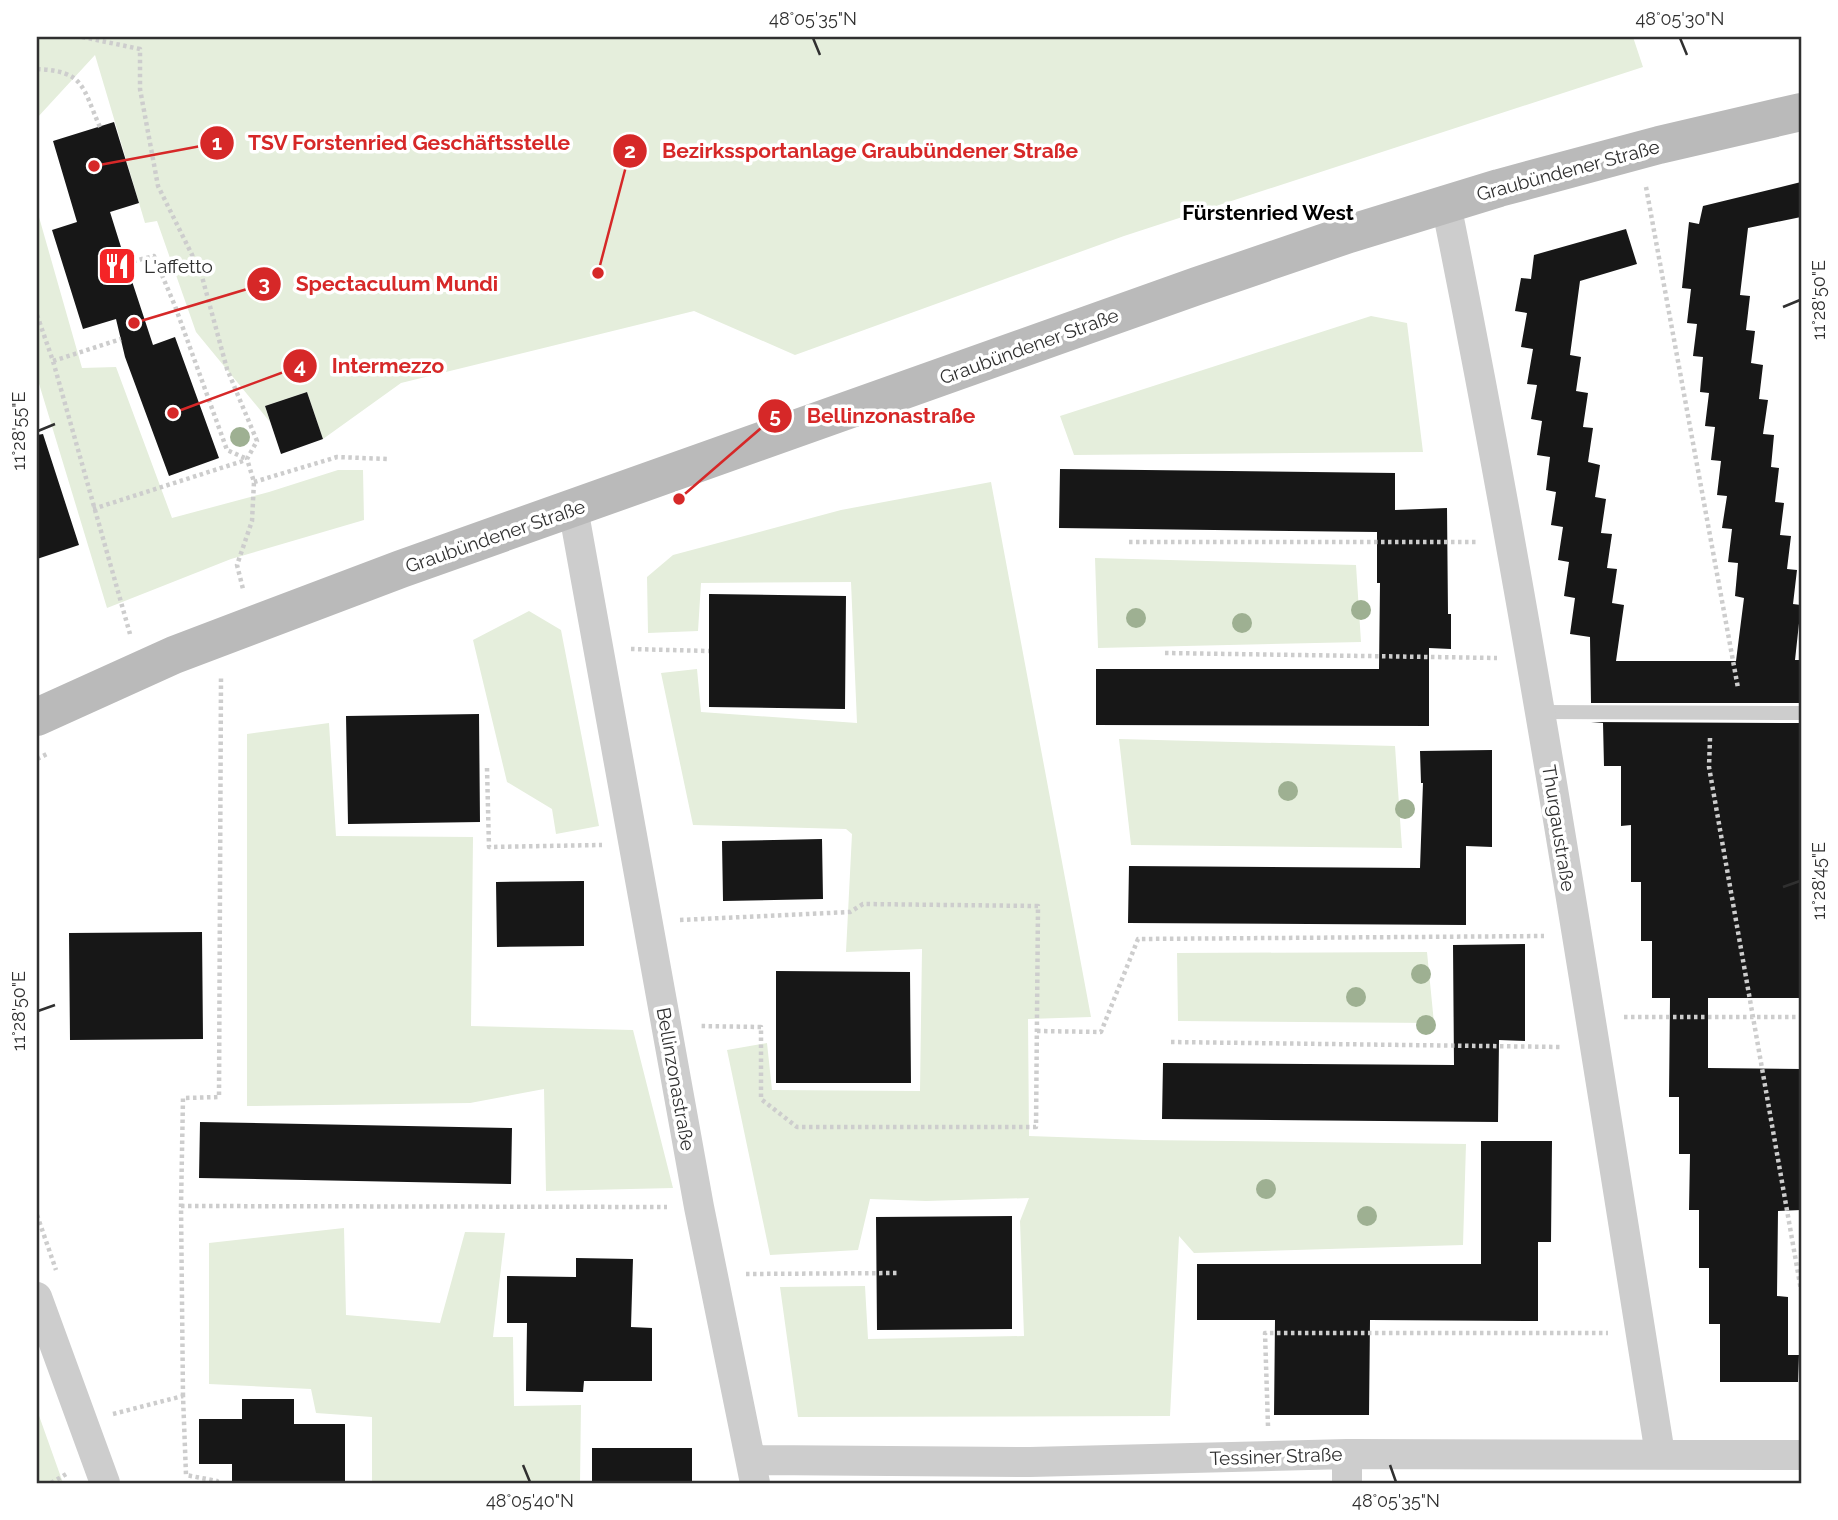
<svg xmlns="http://www.w3.org/2000/svg" width="1838" height="1520" font-family="Raleway,sans-serif">
  <style>
    .green { fill: #e5eedc }
    .building { fill: #171717 }
    .lines { fill: none; stroke-linecap: round; stroke-linejoin: round }
    .path { stroke: #cdcdcd; stroke-width: 4.5; stroke-dasharray: 3.5 3.5; stroke-linecap: butt }
    .lane { stroke: #cdcdcd; stroke-width: 14 }
    .street { stroke: #cdcdcd; stroke-width: 30 }
    .secondary { stroke: #bababa; stroke-width: 38 }
    .tree { fill: #9eb092 }
    .ticks { fill: none; stroke: #303030; stroke-width: 2.5 }
    .labels { text-anchor: middle; dominant-baseline: central; stroke-width: 7; stroke-linejoin: round; paint-order: stroke }
    .street-label { font-size: 19px; fill: #303030; stroke: #fff }
    .poi-label { font-size: 19px; fill: #303030; stroke: #fff; text-anchor: start }
    .neighbourhood-label { font-size: 21px; font-weight: bold; fill: #000; stroke: #fff }
    .leader { fill: none; stroke: #d62828; stroke-width: 2.5 }
    .callout-dot { fill: #d62828; stroke: #fff; stroke-width: 2.5 }
    .mark-label { font-size: 21px; text-anchor: middle; font-weight: bold; fill: #fff }
    .callout-label { font-size: 21px; text-anchor: middle; font-weight: bold; fill: #d62828; stroke: #fff; stroke-width: 7; stroke-linejoin: round; paint-order: stroke }
    .neatline { fill: none; stroke: #303030; stroke-width: 2.5 }
    .ticks-label { font-size: 18px; text-anchor: middle; fill: #303030 }
  </style>
  <rect width="100%" height="100%" fill="#fff"/>
  <path class="green" d="M37,37H1633L1643,67L1124,236L795,355L694,311L401,383L323,439L307,392L265,406L270,422L196,332L157,221L145,223L95,55L37,118Z
    M37,210L82,368L116,367L172,518L269,492L338,470H363L364,520L231,559L107,608L37,377Z
    M1371,316L1407,323L1423,452L1074,455L1060,416Z
    M991,482L1091,1017L1028,1019L1029,1136L1144,1140L1466,1144L1463,1245L1194,1253L1179,1236L1170,1416L798,1417L780,1287L865,1286L868,1339L1024,1336L1020,1221L1029,1198L926,1201L870,1199L858,1250L770,1255L727,1050L767,1043L772,1090L920,1091L922,949L846,952L852,834L846,829L693,825L661,673L697,669L701,712L857,723L851,582L701,583L698,631L648,633L647,577L673,555L841,510Z
    M1095,558L1356,565L1361,642L1098,648Z
    M529,611L561,630L599,826L556,834L552,809L507,782L473,640Z
    M329,723L336,836L473,837L471,1026L633,1030L673,1188L546,1191L544,1089L470,1103L247,1106V734Z
    M1119,739L1395,746L1402,848L1131,845Z
    M1427,952L1434,1023L1178,1021L1177,953Z
    M344,1228L346,1315L440,1323L465,1232L505,1233L493,1337H513L514,1406L581,1405L580,1483H372V1417L316,1413L311,1389L209,1384V1243Z
    M37,1410L63,1483H37Z"/>
  <path class="building" d="M114,122L139,203L110,212L126,263L153,345L175,337L219,458L169,476L125,357L116,319L83,329L52,230L77,222L53,141Z
    M1801,182V217L1748,228L1740,295L1750,296L1746,330L1755,331L1751,363L1763,365L1759,399L1768,400L1763,434L1774,435L1771,467L1779,468L1775,502L1784,503L1780,535L1791,536L1787,569L1797,570L1793,604L1801,605L1795,660H1801V703H1591L1590,637L1570,634L1575,598L1564,596L1569,562L1558,560L1563,527L1551,525L1556,492L1546,490L1550,457L1537,455L1542,421L1531,419L1537,385L1527,384L1533,349L1521,347L1527,313L1515,311L1521,278L1531,279L1534,255L1626,229L1637,264L1580,281L1570,355L1581,357L1576,391L1588,393L1583,427L1593,428L1588,462L1600,465L1595,497L1606,499L1601,533L1612,534L1607,568L1617,569L1612,603L1624,605L1616,661H1736L1744,598L1735,596L1738,563L1728,562L1732,529L1722,528L1727,496L1717,495L1721,461L1711,460L1715,427L1705,426L1709,393L1700,392L1703,357L1693,356L1697,324L1687,323L1691,289L1682,288L1689,222L1699,224L1703,206Z
    M307,392L323,439L281,454L265,406Z
    M43,434L79,545L37,559V435Z
    M1060,469L1395,473V510L1447,508L1448,614H1451V649L1429,648V726L1096,725V669H1379L1380,583H1377V532L1059,528Z
    M709,594L846,596L845,709L709,707Z
    M479,714L480,822L348,824L346,716Z
    M1591,722L1801,723V998H1708V1068L1801,1069V1210L1778,1211L1777,1296L1788,1297V1355H1799L1798,1382H1720V1324H1709V1268H1699V1210H1689L1690,1154H1679V1097H1669L1670,998H1652V941H1641V882H1631V825L1621,826V766H1604L1603,723Z
    M1492,750V847L1466,846V925L1128,923L1129,866L1420,868L1423,783H1421L1420,751Z
    M822,839L823,899L723,901L722,841Z
    M584,881V946L497,947L496,882Z
    M202,932L203,1039L70,1040L69,933Z
    M1525,944V1041L1499,1040L1498,1122L1162,1119L1163,1063L1454,1065L1453,945Z
    M776,971L910,972L911,1083H776Z
    M200,1122L512,1128L511,1184L199,1178Z
    M1481,1141H1552L1551,1242H1538V1321L1370,1320L1369,1415H1274L1275,1320H1197V1264H1481Z
    M1012,1216V1329L877,1330L876,1217Z
    M576,1258L633,1259L631,1327L652,1328V1381H584L583,1392L526,1391L527,1323H507V1276L576,1277Z
    M242,1399H294V1424H345V1483H232V1464H199V1419H242Z
    M592,1448H692V1483H592Z"/>
  <g class="lines">
    <path class="path" d="M82,37L140,49V89L158,186L201,273L227,369L257,441L247,459L254,482L252,521L237,565L243,589
      M37,69C85,71 82,87 100,127
      M1646,187L1738,688
      M126,263L154,256L175,306L227,450L247,459
      M37,315L53,361L130,634
      M53,361L121,339
      M254,482L337,457L387,459
      M93,509L246,460
      M1129,542H1478
      M631,649L709,651
      M1165,653L1497,658
      M1710,738L1709,767L1801,1290
      M37,759L47,754
      M487,768L489,847L602,845
      M680,920L850,912L863,904L1038,906L1036,1127H797L761,1099V1027L699,1026
      M1624,1017H1801
      M1037,1031L1101,1032L1138,939L1544,936
      M1171,1042L1562,1047
      M181,1206L667,1207
      M37,1215L56,1270
      M746,1274L898,1273
      M183,1396L181,1206L183,1098L219,1097L221,677
      M113,1414L183,1396L186,1475L217,1481V1483
      M1268,1426L1265,1333H1608
      M51,1483L68,1473"/>
    <path class="lane" d="M1540,712L1801,713"/>
    <path class="street" d="M1446,204C1530,618 1593,1036 1660,1454
      M573,508L699,1207L755,1483
      M37,1297L105,1483
      M751,1460L1030,1462L1347,1454L1801,1455
      M1347,1483V1454"/>
    <path class="secondary" d="M37,717L174,655L401,569L1197,286L1349,234L1499,188L1659,145L1801,112"/>
  </g>
  <g class="tree">
    <circle cx="240" cy="437" r="10"/>
    <circle cx="1361" cy="610" r="10"/>
    <circle cx="1136" cy="618" r="10"/>
    <circle cx="1242" cy="623" r="10"/>
    <circle cx="1288" cy="791" r="10"/>
    <circle cx="1405" cy="809" r="10"/>
    <circle cx="1421" cy="974" r="10"/>
    <circle cx="1356" cy="997" r="10"/>
    <circle cx="1426" cy="1025" r="10"/>
    <circle cx="1266" cy="1189" r="10"/>
    <circle cx="1367" cy="1216" r="10"/>
  </g>
  <path class="ticks" d="M813,38L820,55M1680,38L1687,55M1783,307L1800,300M38,431L55,424M1783,887L1800,881M38,1011L55,1005M523,1465L530,1482M1390,1465L1396,1482"/>
  <defs>
    <g id="restaurant-square" transform="scale(2.0125)"><rect x="-9" y="-9" width="18" height="18" rx="4" fill="#f42426" stroke="#fff"/><path d="M-5-6h1v4h1v-4h1v4h1v-4h1v5L-1.5 .5V6h-2V.5L-5-1ZM5-6V6H3V1.5H1.5Q1.5-4 5-6Z" fill="#fff"/></g>
  </defs>
  <g fill-rule="evenodd">
    <use href="#restaurant-square" x="117" y="266"/>
  </g>
  <g class="labels">
    <g class="street-label">
      <text transform="translate(1568 170) rotate(-15)">Graubündener Straße</text>
      <text transform="translate(1029 346) rotate(-20)">Graubündener Straße</text>
      <text transform="translate(495 536) rotate(-19)">Graubündener Straße</text>
      <text transform="translate(1559 828) rotate(81)">Thurgaustraße</text>
      <text transform="translate(676 1079) rotate(80)">Bellinzonastraße</text>
      <text transform="translate(1276 1456) rotate(-2)">Tessiner Straße</text>
    </g>
    <g class="poi-label">
      <text x="144" y="266">L'affetto</text>
    </g>
    <g class="neighbourhood-label">
      <text x="1268" y="212">Fürstenried West</text>
    </g>
  </g>
  <path class="leader" d="M94 166L217 143M598 273L630 151M134 323L264 284M173 413L300 366M679 499L775 416"/>
  <g class="callout-dot">
    <circle cx="94" cy="166" r="7"/>
    <circle cx="598" cy="273" r="7"/>
    <circle cx="134" cy="323" r="7"/>
    <circle cx="173" cy="413" r="7"/>
    <circle cx="679" cy="499" r="7"/>
    <circle cx="217" cy="143" r="18"/>
    <circle cx="630" cy="151" r="18"/>
    <circle cx="264" cy="284" r="18"/>
    <circle cx="300" cy="366" r="18"/>
    <circle cx="775" cy="416" r="18"/>
  </g>
  <g class="mark-label">
    <text x="217" y="150">1</text>
    <text x="630" y="158">2</text>
    <text x="264" y="291">3</text>
    <text x="300" y="373">4</text>
    <text x="775" y="423">5</text>
  </g>
  <g class="callout-label">
    <text x="409" y="150">TSV Forstenried Geschäftsstelle</text>
    <text x="870" y="158">Bezirkssportanlage Graubündener Straße</text>
    <text x="397" y="291">Spectaculum Mundi</text>
    <text x="388" y="373">Intermezzo</text>
    <text x="891" y="423">Bellinzonastraße</text>
  </g>
  <rect width="1838" height="1520" fill="none" stroke="#ffffff" stroke-width="77"/>
  <rect x="38" y="38" width="1762" height="1444" class="neatline"/>
  <g class="ticks-label">
    <text x="813" y="25">48°05'35"N</text>
    <text x="1680" y="25">48°05'30"N</text>
    <text transform="translate(1819 300) rotate(-90)" y="6">11°28'50"E</text>
    <text transform="translate(19 431) rotate(-90)" y="6">11°28'55"E</text>
    <text transform="translate(1819 881) rotate(-90)" y="6">11°28'45"E</text>
    <text transform="translate(19 1011) rotate(-90)" y="6">11°28'50"E</text>
    <text x="530" y="1507">48°05'40"N</text>
    <text x="1396" y="1507">48°05'35"N</text>
  </g>
</svg>
